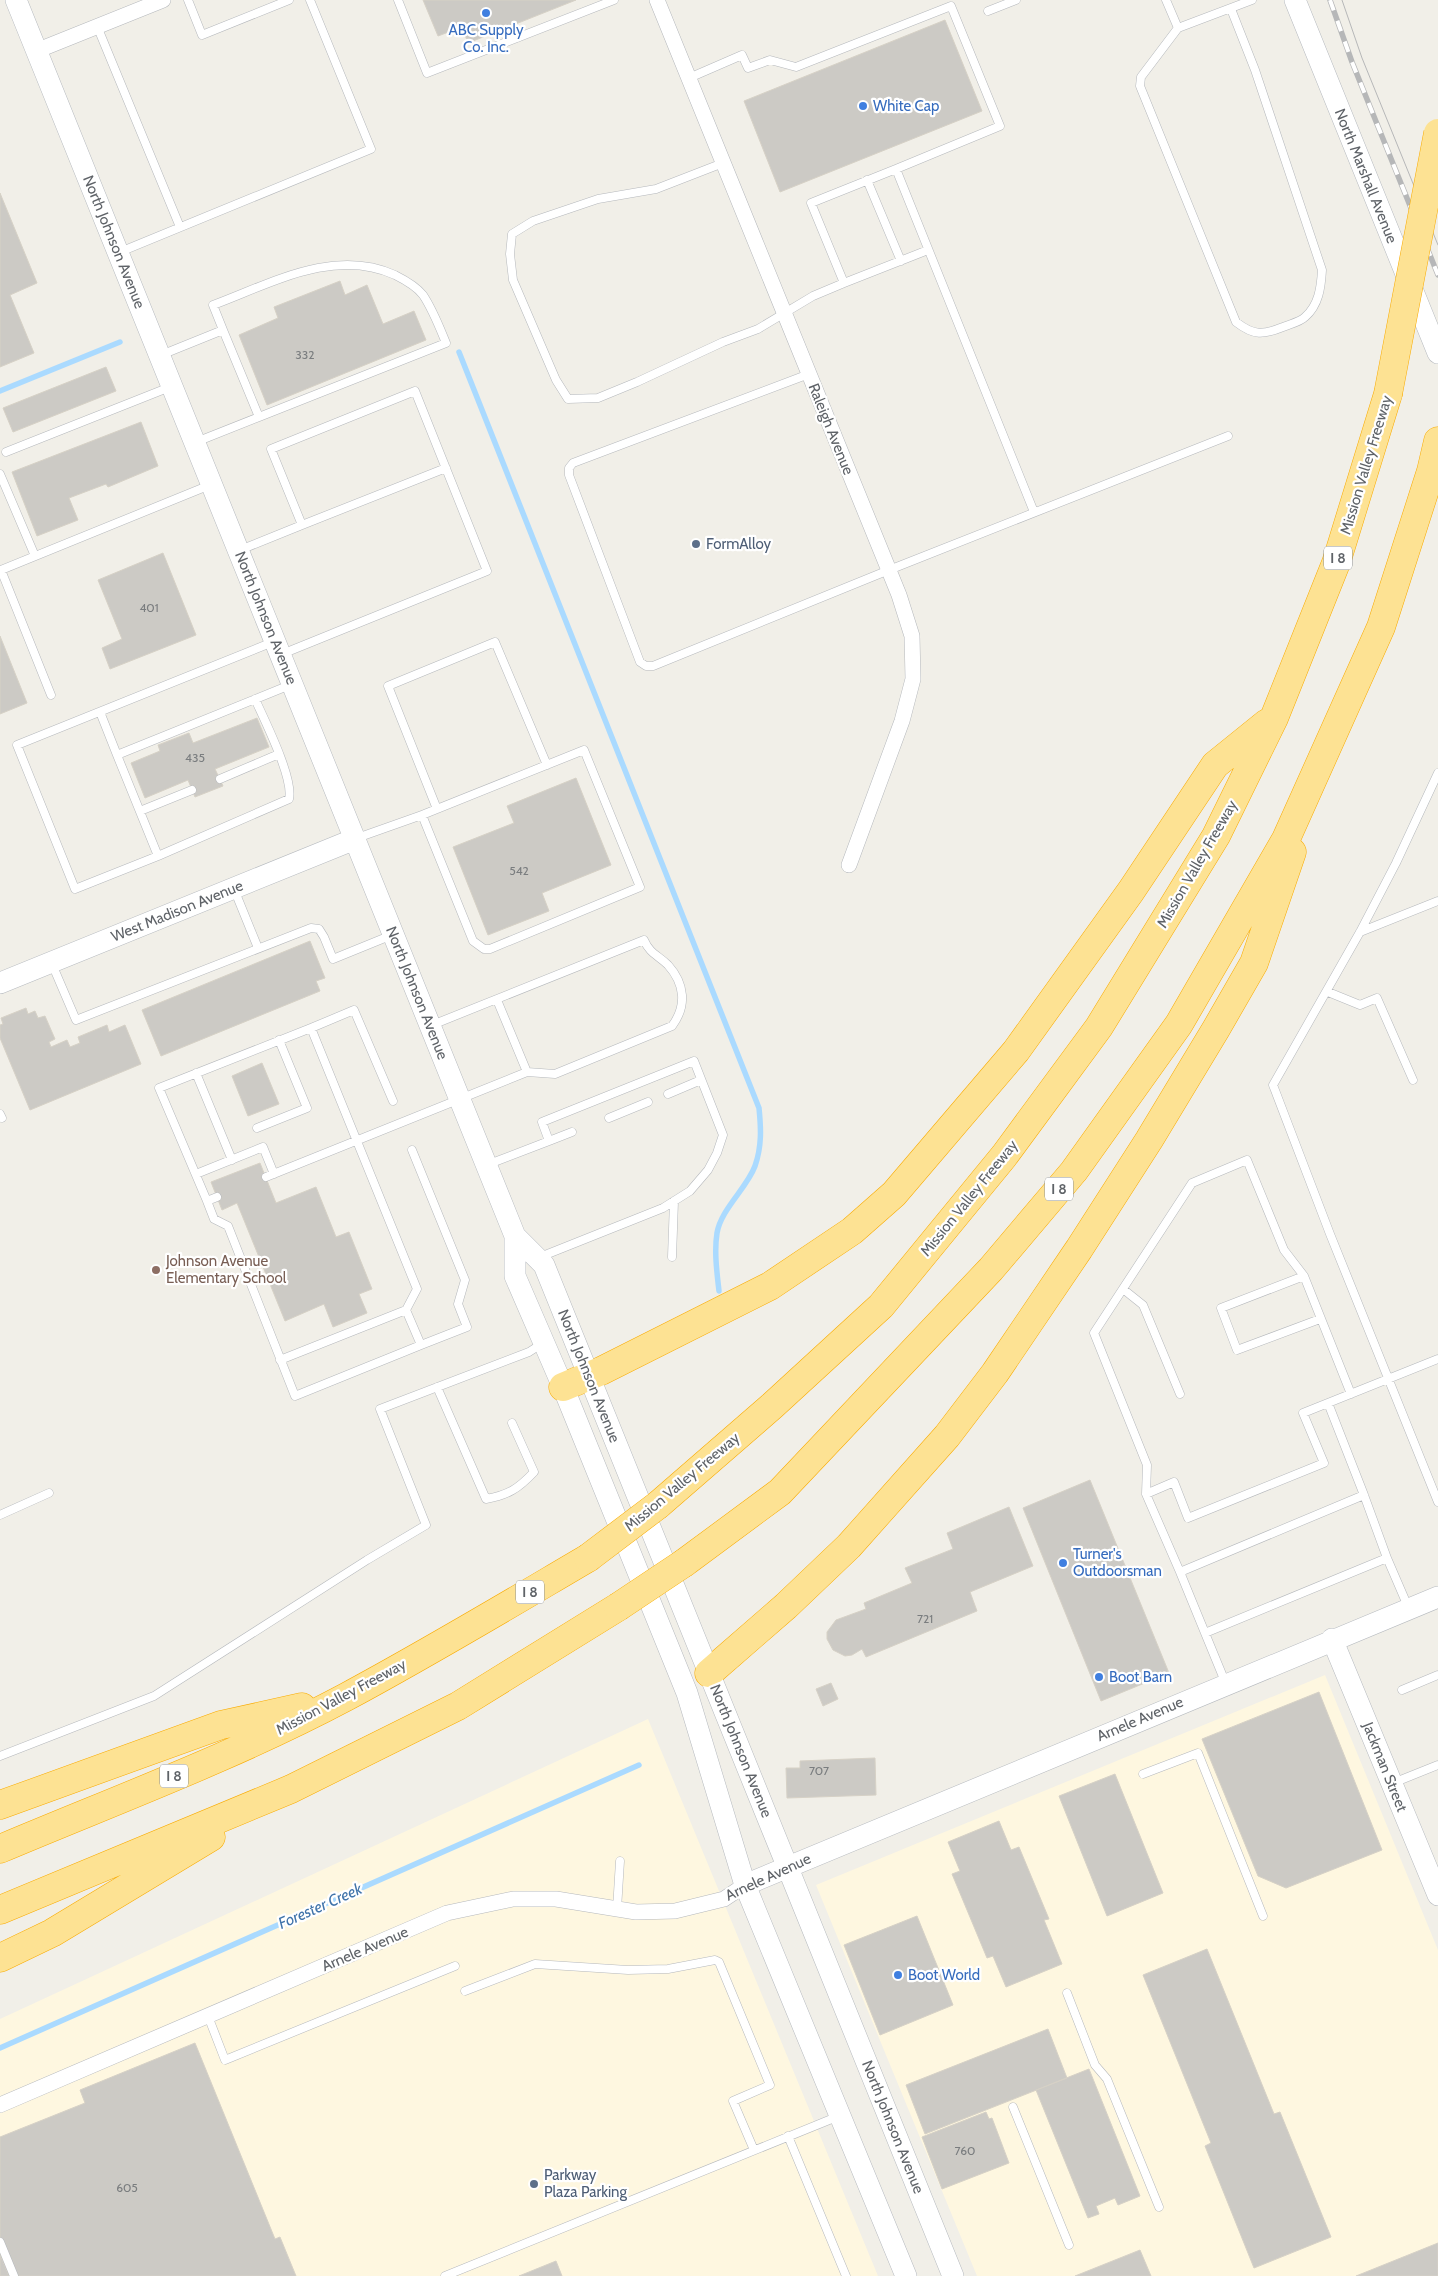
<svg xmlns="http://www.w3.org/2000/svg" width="1438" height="2276" font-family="Cabin,sans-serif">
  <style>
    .commercial { fill: #fef7e0 }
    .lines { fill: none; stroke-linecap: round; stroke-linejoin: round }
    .stream { stroke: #aadaff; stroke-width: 5.5 }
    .building { fill: #cccac5; stroke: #d6d1c6 }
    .lane-casing { stroke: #b5b8bc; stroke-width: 9 }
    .street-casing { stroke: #b5b8bc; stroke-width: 16 }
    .secondary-casing { stroke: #b6babf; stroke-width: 22 }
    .highway-casing { stroke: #f9ab00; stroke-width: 29 }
    .lane { stroke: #fff; stroke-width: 8 }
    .street { stroke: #fff; stroke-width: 15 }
    .secondary { stroke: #fff; stroke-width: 21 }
    .highway { stroke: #fde293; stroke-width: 28 }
    .tram { stroke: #b6b7b8; stroke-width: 1 }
    .rail-casing { stroke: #b6b7b8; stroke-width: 5.5 }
    .rail { stroke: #fff; stroke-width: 4; stroke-dasharray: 11; stroke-linecap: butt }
    .highway-bridge-casing { stroke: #f9ab00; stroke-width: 29; stroke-linecap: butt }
    .highway-bridge { stroke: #fde293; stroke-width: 28 }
    .shop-dot { fill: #3f7fe0; stroke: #fff; stroke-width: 2 }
    .service-dot { fill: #5c6f8a; stroke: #fff; stroke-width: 2 }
    .education-dot { fill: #8d6e63; stroke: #fff; stroke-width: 2 }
    .labels { text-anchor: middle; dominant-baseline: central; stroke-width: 4.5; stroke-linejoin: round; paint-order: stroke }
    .number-label { font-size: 12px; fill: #7a7d7f }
    .shield { fill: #fff; stroke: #8f9295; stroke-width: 1 }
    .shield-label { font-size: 14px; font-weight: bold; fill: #5f6368 }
    .shop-label { font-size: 15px; fill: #366cbe; stroke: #fff; text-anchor: start }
    .street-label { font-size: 15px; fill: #5f6368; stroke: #fff }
    .service-label { font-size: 15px; fill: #4e5e75; stroke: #fff; text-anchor: start }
    .education-label { font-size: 15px; fill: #785e54; stroke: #fff; text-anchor: start }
    .water-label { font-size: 16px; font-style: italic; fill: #4174aa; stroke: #fff }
  </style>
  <rect width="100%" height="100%" fill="#f1efe8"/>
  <path class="commercial" d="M1325,1675L1438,1950V2276H977L816,1885Z
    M648,1719L878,2276H0V2019Z"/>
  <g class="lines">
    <path class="stream" d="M459,352L759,1108C761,1128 762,1146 755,1166C747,1188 721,1209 717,1233C714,1252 717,1273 719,1291
      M0,391L120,342
      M0,2048L639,1765"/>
  </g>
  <path class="building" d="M423,0H576L468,43L462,27L438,36Z
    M945,20L982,111L780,192L744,101Z
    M0,193L37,283L10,295L34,353L0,367Z
    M340,281L345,295L367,285L383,324L414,311L426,340L267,405L239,335L278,318L274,307Z
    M106,367L116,391L13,432L3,408Z
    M141,422L158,466L108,487L106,484L69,498L78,520L37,536L12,472Z
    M163,553L196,635L110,669L102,648L122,639L98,580Z
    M0,636L27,703L0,714Z
    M257,718L269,747L215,769L223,786L195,797L188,780L145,798L131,763L160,751L158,745L189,733L193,743Z
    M576,778L611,865L542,893L549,911L488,935L453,847L514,823L507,806Z
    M310,941L325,978L316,981L320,991L161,1056L142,1010Z
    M26,1008L28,1014L35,1011L38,1018L45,1016L55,1039L49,1042L51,1047L67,1040L70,1047L80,1043L78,1037L107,1025L109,1032L125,1025L141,1064L30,1110L0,1038V1025L3,1024L1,1018Z
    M262,1063L279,1104L248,1116L232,1076Z
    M260,1163L276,1203L316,1187L336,1237L349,1232L372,1289L359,1294L367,1313L333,1327L324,1304L285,1321L237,1203L222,1210L211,1182Z
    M1090,1480L1169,1673L1101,1701L1023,1508Z
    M1009,1507L1033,1566L970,1592L977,1611L866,1657L862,1649L852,1655L845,1656L833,1650L827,1639V1632L836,1620L866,1609L864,1603L912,1583L905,1568L953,1549L947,1533Z
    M831,1683L838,1699L823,1706L816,1689Z
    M1319,1692L1382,1850L1286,1888L1258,1876L1202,1739Z
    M875,1758L876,1795L787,1798L786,1768H800V1761Z
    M1115,1774L1163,1893L1107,1916L1059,1796Z
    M999,1821L1011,1850L1019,1847L1049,1919L1044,1920L1062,1964L1006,1987L993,1956L987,1958L952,1874L960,1871L948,1842Z
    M917,1916L953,2005L880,2035L844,1945Z
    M1207,1949L1274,2114L1280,2112L1331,2237L1254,2268L1205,2146L1211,2143L1143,1975Z
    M1048,2029L1067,2078L925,2134L906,2085Z
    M195,2043L275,2239L280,2237L296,2276H16L0,2237V2137L85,2103L80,2090Z
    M1089,2069L1140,2196L1118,2205L1115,2198L1096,2206L1099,2214L1088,2218L1036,2090Z
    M986,2112L989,2119L992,2118L1009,2163L942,2189L922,2137Z
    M1438,2243V2276H1356Z
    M1140,2250L1151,2276H1075Z
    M0,2254L9,2276H0Z
    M556,2261L562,2276H519Z"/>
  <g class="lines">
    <g class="lane-casing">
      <path id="lane" d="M188,0L202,35L289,0
        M398,0L427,73L614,0
        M1166,0L1178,28
        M1231,9L1255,70L1322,270C1321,287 1319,305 1305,317C1300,322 1290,324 1283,327C1263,335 1254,336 1236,322L1140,86L1141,77L1178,28L1252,0
        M988,11L1016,0
        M97,26L180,227
        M689,78L742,55L748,68L770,60L796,67L951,6L1000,126L896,169
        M723,163L656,189L598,199L533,221L512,234L510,254L513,280L556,380L568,399L598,398L637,382L723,342L758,329L813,296L844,283L811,203L896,169L1034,512
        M867,180L901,261
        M120,252L371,149L310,0
        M844,283L928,250
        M223,330L213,305C270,284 334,247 395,275C405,280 416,286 423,295C433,310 439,326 446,343L259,417
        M161,355L223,330L259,417L196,442
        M809,374L573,463L569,468V475L640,662L646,666H653L889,570L1228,436
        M6,452L170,387
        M0,474L35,556
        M302,525L446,468
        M240,550L302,525L271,449L415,391L487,571L282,654
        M51,695L1,570L210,485
        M255,699C265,721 294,779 289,799L158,856L117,755L290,685
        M100,712L117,755
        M1438,773L1396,863L1360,932L1273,1085L1330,1234L1438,1502
        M220,779L279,754
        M437,809L388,686L495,642L547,765
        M140,811L192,790
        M357,838L422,815L584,750L640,887L490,949H484L473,941L422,815
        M158,856L75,889L17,745L273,642
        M234,889L258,948
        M1360,932L1438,901
        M52,964L76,1020L311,928L319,929L324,937L333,959L392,935
        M1328,992L1360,1005L1377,998L1413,1080
        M497,1000L527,1072
        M311,1028L354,1010L393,1101
        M196,1073L232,1160
        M668,1094L701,1080
        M0,1114L2,1118
        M609,1118L648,1102
        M257,1128L307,1108L279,1040
        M549,1141L572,1132
        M412,1150L465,1280L458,1304L467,1327L421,1345
        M489,1164L549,1141L542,1122L694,1061L723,1135L717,1153L708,1170L690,1191L663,1208L540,1257
        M196,1174L263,1147L274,1174
        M266,1177L527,1072L555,1074L672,1026C687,1006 685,984 668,965C658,955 650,954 644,940L432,1025
        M207,1201L159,1088L311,1028L417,1289L406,1310L421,1345L295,1396L228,1226L214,1219L207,1201L217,1197
        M672,1257L674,1201
        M1304,1276L1221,1308L1237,1350L1320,1319
        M1123,1289L1143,1305L1180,1394
        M280,1360L406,1310
        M437,1387L486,1499C508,1495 518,1489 534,1472L512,1423
        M1328,1403L1364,1495
        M1146,1494L1174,1482L1188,1518L1324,1463L1303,1413L1438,1359
        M0,1515L49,1493
        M1387,1558L1205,1633L1180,1572L1364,1495L1387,1558L1409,1609
        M1180,1572L1146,1494L1147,1465L1094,1333L1192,1183L1247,1160L1284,1250L1304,1276L1351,1394
        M1205,1633L1226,1684
        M1402,1690L1438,1675
        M0,1756L154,1696L367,1560L426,1525L380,1409L529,1352L543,1343
        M1143,1774L1198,1753L1263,1916
        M1393,1783L1438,1765
        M617,1909L620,1861
        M465,1991L535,1964L628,1970L668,1969L715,1960L719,1962L770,2085L733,2101L754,2150
        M1067,1993L1095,2065L1107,2079L1159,2207
        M208,2016L225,2060L455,1966
        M1013,2107L1069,2245
        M788,2136L846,2276
        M0,2242L14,2276
        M445,2276L839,2116"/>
    </g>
    <g class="street-casing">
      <path id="street" d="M657,0L899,595L912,636L913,679L902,721L849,865
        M36,51L163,0
        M0,2105L447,1913L513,1899H556L636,1912L675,1911L724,1899L745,1885"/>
    </g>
    <g class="secondary-casing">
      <path id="secondary" d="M16,0L515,1236L544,1265L953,2276
        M1295,0L1438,353
        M0,983L355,839
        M515,1236V1276L563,1387L687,1693L745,1885L906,2276
        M1332,1639L1438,1895
        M745,1885L1438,1597"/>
    </g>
    <g class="highway-casing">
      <path id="highway" d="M563,1387L601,1371L770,1286L852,1231L894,1194L1016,1051L1131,891L1215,765L1267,723
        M658,1505L772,1406L881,1306L1004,1156L1099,1027L1216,836L1274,718L1336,563L1388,394
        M684,1563L780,1492L991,1269L1074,1171L1179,1024L1286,839L1381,627L1431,471L1438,441
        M709,1673L786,1606L849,1546L947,1436L995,1373L1079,1249L1149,1140L1216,1029L1254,963L1292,852
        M0,1805L221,1725L302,1707
        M0,1849C116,1800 235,1756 346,1697C428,1653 508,1605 588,1558
        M0,1910L291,1789L458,1706L618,1607
        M0,1958L52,1933L211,1837"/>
    </g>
    <use href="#lane" class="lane"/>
    <use href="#street" class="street"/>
    <use href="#secondary" class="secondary"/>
    <use href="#highway" class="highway"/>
    <path class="tram" d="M1342,0L1362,58L1438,245"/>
    <g class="rail-casing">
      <path id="rail" d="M1330,0L1352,62L1438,275"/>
    </g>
    <use href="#rail" class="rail"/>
    <g class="highway-bridge-casing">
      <path id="highway-bridge" d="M1388,394L1438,133
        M588,1558L658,1505
        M618,1607L684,1563"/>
    </g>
    <use href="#highway-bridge" class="highway-bridge"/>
  </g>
  <g class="shop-dot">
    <circle cx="486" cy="13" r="5"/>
    <circle cx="863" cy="106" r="5"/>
    <circle cx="1063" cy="1563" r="5"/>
    <circle cx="1099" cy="1677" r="5"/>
    <circle cx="898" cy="1975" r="5"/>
  </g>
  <g class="service-dot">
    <circle cx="696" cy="544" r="5"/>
    <circle cx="534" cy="2184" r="5"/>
  </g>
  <circle class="education-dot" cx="156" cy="1270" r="5"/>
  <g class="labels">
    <g class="number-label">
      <text x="305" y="354">332</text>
      <text x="149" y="607">401</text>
      <text x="195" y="757">435</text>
      <text x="519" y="870">542</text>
      <text x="925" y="1618">721</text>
      <text x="819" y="1770">707</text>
      <text x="965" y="2150">760</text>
      <text x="127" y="2187">605</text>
    </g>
    <g class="shield">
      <rect x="1324" y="546.5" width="28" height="23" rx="4"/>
      <rect x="1045" y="1177.5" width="28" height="23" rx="4"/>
      <rect x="516" y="1580.5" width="28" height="23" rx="4"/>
      <rect x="160" y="1764.5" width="28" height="23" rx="4"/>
    </g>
    <g class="shield-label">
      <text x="1338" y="558">I 8</text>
      <text x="1059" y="1189">I 8</text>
      <text x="530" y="1592">I 8</text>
      <text x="174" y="1776">I 8</text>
    </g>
    <g class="shop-label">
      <text x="486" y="30" text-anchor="middle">ABC Supply<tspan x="486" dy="17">Co. Inc.</tspan></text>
      <text x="873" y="106">White Cap</text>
      <text x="1073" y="1554">Turner's<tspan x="1073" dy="17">Outdoorsman</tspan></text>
      <text x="1109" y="1677">Boot Barn</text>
      <text x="908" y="1975">Boot World</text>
    </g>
    <g class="street-label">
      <text transform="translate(1366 176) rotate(68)">North Marshall Avenue</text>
      <text transform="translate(114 242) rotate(68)">North Johnson Avenue</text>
      <text transform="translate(831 429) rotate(68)">Raleigh Avenue</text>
      <text transform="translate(1366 465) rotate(-73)">Mission Valley Freeway</text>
      <text transform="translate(266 618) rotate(68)">North Johnson Avenue</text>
      <text transform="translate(1197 864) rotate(-60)">Mission Valley Freeway</text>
      <text transform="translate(177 911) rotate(-22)">West Madison Avenue</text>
      <text transform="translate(417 993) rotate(68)">North Johnson Avenue</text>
      <text transform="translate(969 1198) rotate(-51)">Mission Valley Freeway</text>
      <text transform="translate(589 1376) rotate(68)">North Johnson Avenue</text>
      <text transform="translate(682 1482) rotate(-40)">Mission Valley Freeway</text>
      <text transform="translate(341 1697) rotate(-28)">Mission Valley Freeway</text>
      <text transform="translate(1140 1719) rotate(-23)">Arnele Avenue</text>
      <text transform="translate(741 1751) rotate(68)">North Johnson Avenue</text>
      <text transform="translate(1385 1767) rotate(68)">Jackman Street</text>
      <text transform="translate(768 1877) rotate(-25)">Arnele Avenue</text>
      <text transform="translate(365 1949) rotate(-23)">Arnele Avenue</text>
      <text transform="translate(893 2127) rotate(68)">North Johnson Avenue</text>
    </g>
    <g class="service-label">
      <text x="706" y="544">FormAlloy</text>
      <text x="544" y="2175">Parkway<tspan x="544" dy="17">Plaza Parking</tspan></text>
    </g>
    <g class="education-label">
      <text x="166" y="1261">Johnson Avenue<tspan x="166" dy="17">Elementary School</tspan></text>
    </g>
    <g class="water-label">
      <text transform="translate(320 1906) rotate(-24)">Forester Creek</text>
    </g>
  </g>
</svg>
